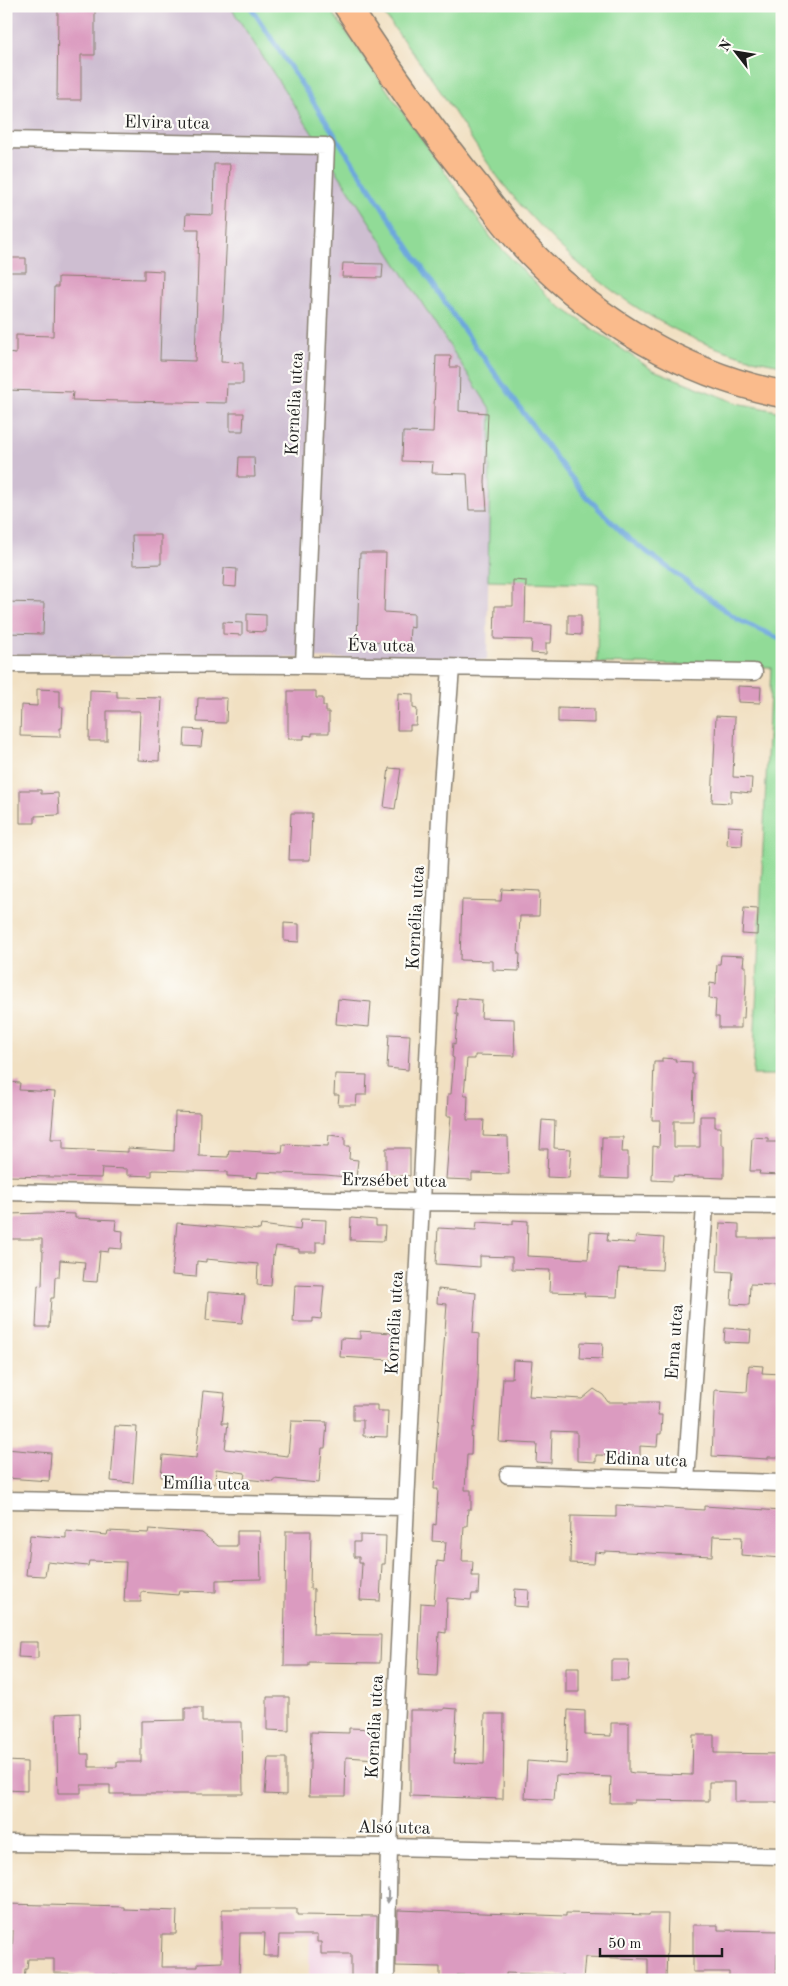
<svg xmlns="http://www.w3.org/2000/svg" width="788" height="1986" font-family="'Old Standard TT',serif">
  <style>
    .built { fill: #f1d0e3 }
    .industrial { fill: #cebed1 }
    .green { fill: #91db97; stroke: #567c5a }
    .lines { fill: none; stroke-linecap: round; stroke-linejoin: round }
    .stream { stroke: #6da7dd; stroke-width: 5 }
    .building { fill: #db9bc0 }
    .street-casing { stroke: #867e6f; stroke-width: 19 }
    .primary-casing { stroke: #867e6f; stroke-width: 29 }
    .street { stroke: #fff; stroke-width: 16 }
    .primary { stroke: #fabb8c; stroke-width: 26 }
    .oneway { fill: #999 }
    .labels { text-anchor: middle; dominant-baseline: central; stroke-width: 4.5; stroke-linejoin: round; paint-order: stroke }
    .street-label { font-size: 18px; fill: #1c1c1c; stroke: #fdfcf7 }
  </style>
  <rect width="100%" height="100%" fill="#fdfcf7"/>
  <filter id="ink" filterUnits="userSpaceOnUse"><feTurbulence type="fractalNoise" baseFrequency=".02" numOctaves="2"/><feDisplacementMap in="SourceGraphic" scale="10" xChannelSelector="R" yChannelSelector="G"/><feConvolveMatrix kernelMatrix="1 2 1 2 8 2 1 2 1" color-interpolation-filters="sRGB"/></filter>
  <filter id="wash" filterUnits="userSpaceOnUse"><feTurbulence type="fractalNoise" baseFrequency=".0096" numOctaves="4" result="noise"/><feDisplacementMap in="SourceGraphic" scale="20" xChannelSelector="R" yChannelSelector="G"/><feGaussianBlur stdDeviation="1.12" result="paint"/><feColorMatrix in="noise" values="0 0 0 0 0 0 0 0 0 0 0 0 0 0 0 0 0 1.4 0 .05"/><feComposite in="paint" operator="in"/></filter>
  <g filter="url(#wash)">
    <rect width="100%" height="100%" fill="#f1e0c2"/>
    <path class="built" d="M310,1914L380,1916L379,1980H309Z"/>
    <path class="industrial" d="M6,6H230L491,410L487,660L6,655Z"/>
    <path class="green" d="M230,6H328L492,239L555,303L651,369L737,403L782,412V1075H753L771,667L597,663L598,584L488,581L491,410Z
      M378,6H782V365C672,347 582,278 512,195C485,163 464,126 441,92C421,63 399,35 378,6Z"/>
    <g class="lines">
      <path class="stream" d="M250,6L458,322L556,458L586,496L628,538L737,619L782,640"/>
    </g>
    <g id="blocks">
      <path class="building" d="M58,9H95V55H81V100H57Z
        M214,164H230L221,362L243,363V384H227L226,403L72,400L73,392L6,390V353L16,354V335L53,336L54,287H58V277L144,279V270L163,271L160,360L195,361L199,229H185L186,214L213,215Z
        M6,258H26V272H6Z
        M343,263L383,264L382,278L342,277Z
        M436,356H451L450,367H460L459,411L488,413L485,482L487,510H469L467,474L432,473L433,462L402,461L403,432L433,433Z
        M230,413H244L243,431H230Z
        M239,457H254L255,477H238Z
        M132,535H161V564L133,565Z
        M360,553H386L384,612L414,614V628L410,627L409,645L395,644V642L357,641Z
        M224,568L237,569L236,587L223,586Z
        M513,580L526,581L525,623L552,625L551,643H546V654L531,653L532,640L494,639L495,606H513Z
        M6,602L44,603L43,634L6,633Z
        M247,614L266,615V632L247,631Z
        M568,615H581V635L568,634Z
        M223,622L242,623V635L223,634Z
        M738,686L761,687L760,703L738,702Z
        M37,689L60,690V707H63L62,728H60V737L20,736L21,705L37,706Z
        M90,690L117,691V697L162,698L159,761L138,760L140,711H107V741H89Z
        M288,691H316V698H323V706H326V712H329V733H312V736L304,735V739H288Z
        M398,693L413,694V708L417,709L416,725H410V730H397Z
        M198,698H227L226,723L197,722Z
        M558,708L594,709V723L558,722Z
        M716,716L735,717L733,777L752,778L751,793L731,791V803L712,802Z
        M185,729L203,730L201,747L184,746Z
        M389,768L401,769L395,809L384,807Z
        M20,790H41V794L58,793L59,815L35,816V823H20Z
        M291,813H312L310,860H289Z
        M728,826L743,827L742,846L727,845Z
        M502,889L540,891L539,916H520L518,954H520L519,971L493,970V961L460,960L462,900L501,901Z
        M744,908L758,909L757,935L742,934Z
        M284,923L299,924V942L284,941Z
        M721,955L744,956L743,966H746V982L744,1018H741V1028H719V1017H715L716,999L709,998L710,983L716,984L717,964H720Z
        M457,998L482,1000L481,1018L514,1019L515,1056L475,1055V1059H467L464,1095H468L467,1120H484L483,1136L508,1137L509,1174L472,1173V1180L446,1179L451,1116H447L448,1094H451L454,1058L452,1057L453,1043L455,1044L458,1014H456Z
        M338,999L371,1002L369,1027L336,1024Z
        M389,1034L410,1035L408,1070L387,1068Z
        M662,1058L676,1059L675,1061L692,1062V1074H694L693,1121H674V1147H700V1116H715V1127H721V1145H724V1178L673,1176V1181L652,1180L653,1146L659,1147L660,1120H652L654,1062H662Z
        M335,1074L367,1075L366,1095H357L356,1105H338L339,1095H334Z
        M6,1082L20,1083L19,1090L55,1092L51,1139H63V1149L128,1152V1148L174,1151L175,1112L200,1113L199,1156L228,1157L229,1150L282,1153L283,1144L328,1146L329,1135L345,1137V1146H350L349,1159L358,1160L356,1178L326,1175L258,1172L257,1178L227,1176V1172L152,1170V1176L127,1175V1169L102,1168L101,1178L6,1176Z
        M542,1120L555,1121L554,1148L571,1149L569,1178L547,1177L548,1149H540Z
        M602,1137H623L622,1152H628V1179L601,1178Z
        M752,1137L768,1138V1142H782V1175L759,1174L760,1171H750Z
        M386,1148H410V1176H386Z
        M48,1213L75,1214V1218L116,1220L115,1230L123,1231L122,1249L109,1248L108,1252L100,1251L97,1282L83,1281L85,1262L60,1260L59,1277H55L54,1298H51L49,1327H36L38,1285L42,1286L43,1251H42V1239H6V1214Z
        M351,1218L376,1220V1226H385L384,1241L350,1240Z
        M301,1219L326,1220L325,1242H316V1252H299V1249L276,1246L274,1256L273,1255L271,1286L257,1285L258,1264L206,1259V1262L197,1261L196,1277L172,1275L177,1223L260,1230L261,1225L300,1230Z
        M513,1220L528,1221L527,1256L588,1259L590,1232L608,1233L607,1241L635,1243L636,1236L664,1238L662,1270L619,1268L617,1297L584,1296L585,1293L549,1292L550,1270L512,1269V1257L480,1256V1267L436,1264L438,1228L476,1230L477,1222L513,1224Z
        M720,1223L739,1224V1238H782V1295L773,1285L750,1284L749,1305L731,1304L733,1272L717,1271Z
        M295,1285L324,1286L321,1319L313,1318V1322H293Z
        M438,1289L476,1293L473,1333L479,1334L478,1379L474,1428H472L471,1455H467L465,1490H471V1509H468L467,1526H464L462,1561H473L472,1576H479L478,1594H472L471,1600L447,1598L446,1633L439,1632L437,1676L418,1675L421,1603L434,1604L437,1561L444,1562L446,1542L432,1541L433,1524L436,1525L438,1489H434L436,1453L447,1304L437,1303Z
        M208,1292L245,1295L242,1323L206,1320Z
        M725,1328L751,1330L750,1343L724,1342Z
        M360,1331L392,1333L391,1360L340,1357L341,1338L360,1339Z
        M581,1342L603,1343L602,1359L580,1358Z
        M513,1360L532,1361L529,1396L582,1399L594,1389L603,1395L608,1402H659L658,1415H662L661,1434H658L657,1447L640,1446V1456L596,1455V1462L577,1461V1432L552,1431L551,1463L536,1462L537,1444L499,1442L503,1378H512Z
        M749,1365L763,1366L762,1373L782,1374V1457H768V1459L712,1456L715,1390L747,1392Z
        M203,1391L225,1393L222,1423H228L225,1449L288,1456L291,1421L327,1422L325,1448H322L319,1483L274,1479V1482L244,1479L245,1473L216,1469L215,1484L161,1477L163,1455L196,1458Z
        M353,1405H377V1411H388L387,1437L363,1436V1420H353Z
        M115,1426L137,1427L133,1483L111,1481Z
        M6,1449L51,1453L49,1481L6,1478Z
        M616,1505L704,1510V1506L782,1511V1558L741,1555L742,1537L713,1536L712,1556L605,1551V1553L595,1552L594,1564L570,1563L571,1516L616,1517Z
        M149,1529L202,1533L218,1546H237V1531H260L261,1579L216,1580V1592L179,1591L178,1595L141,1592V1602H124L126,1562L89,1561L88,1566L47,1562L45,1576L26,1575L30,1535L66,1538V1531L107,1535L108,1531L148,1533Z
        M286,1531H311L310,1589H314L313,1634L381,1635L380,1663L309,1662V1666H284Z
        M360,1535L386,1536L385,1564H382L380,1601L360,1600L362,1563H359V1557H354V1542H360Z
        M515,1589L529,1590L528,1607L514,1606Z
        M19,1642H38V1658L18,1657Z
        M611,1660H629L628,1680H611Z
        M566,1667H579V1692H566Z
        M267,1697H289V1731L267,1730Z
        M185,1708H202V1722H242L243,1794H110V1785H81V1793H58L56,1714L80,1713L81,1754H89V1767H117V1762H141V1721L185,1720Z
        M444,1708L457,1709L454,1763L484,1764L485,1714H504L503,1799L410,1796V1710H444Z
        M568,1710L585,1711V1735L611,1736V1723H629V1772L634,1773L692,1775L693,1735H714V1753L782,1754V1802H735V1782H709V1801L634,1800V1803H610L611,1777L556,1775L554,1800L525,1798L527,1761L566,1764Z
        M349,1728L377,1729L376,1759L346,1757L345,1796H309L311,1732L349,1733Z
        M268,1758H286V1795L265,1794Z
        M6,1761L27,1762V1791L6,1790Z
        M6,1904L124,1907V1909L177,1911L176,1934H162L161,1967H198V1963L222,1962V1909H297V1915L377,1916L376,1980H351V1954H321V1942H317V1935H279L278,1956H264L265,1933H240L239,1980H138V1976L109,1975V1980H95V1974L54,1973V1959H28L27,1969H25L24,1980H11L13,1931H6Z
        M398,1910L566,1916V1913L649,1915V1914H668L666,1980H648V1959L585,1957L583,1980H563L564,1975L506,1973V1980H482V1976L457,1975V1980H440V1967L396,1966Z
        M693,1925H718V1930L782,1931V1954H777L776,1980H729V1972H693Z"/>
    </g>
  </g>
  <g filter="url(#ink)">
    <use href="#blocks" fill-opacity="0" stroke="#867e6f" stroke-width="1"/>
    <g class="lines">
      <g class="street-casing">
        <path id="street" d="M6,140L326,146L304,665
          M6,664L304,665L754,672
          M6,1192L421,1202L782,1206
          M508,1475L782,1483
          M686,1481L705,1206
          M6,1500L406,1507
          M6,1843L389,1847L782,1856
          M386,1980L389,1847L441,798L451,668"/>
      </g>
      <g class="primary-casing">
        <path id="primary" d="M347,6C388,69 431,130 478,188C495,210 511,233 531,253C598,322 687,375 782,394"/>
      </g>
      <use href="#street" class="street"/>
      <use href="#primary" class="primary"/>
    </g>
    <defs><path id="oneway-solid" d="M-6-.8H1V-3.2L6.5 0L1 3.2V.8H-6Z" transform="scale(1.25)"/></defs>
    <use class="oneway" href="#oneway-solid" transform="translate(388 1896) rotate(91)"/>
  </g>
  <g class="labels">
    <g class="street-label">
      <text transform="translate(167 123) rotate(1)">Elvira utca</text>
      <text transform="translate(295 404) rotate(-87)">Kornélia utca</text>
      <text transform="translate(381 646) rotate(1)">Éva utca</text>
      <text transform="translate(416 918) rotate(-87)">Kornélia utca</text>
      <text transform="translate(394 1181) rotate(1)">Erzsébet utca</text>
      <text transform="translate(395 1323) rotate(-87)">Kornélia utca</text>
      <text transform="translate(675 1342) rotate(-86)">Erna utca</text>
      <text transform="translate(646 1460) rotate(2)">Edina utca</text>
      <text transform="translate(206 1484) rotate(1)">Emília utca</text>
      <text transform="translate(375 1727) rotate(-87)">Kornélia utca</text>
      <text transform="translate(394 1828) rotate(1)">Alsó utca</text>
    </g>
  </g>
  <rect width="788" height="1986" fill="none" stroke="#fdfcf7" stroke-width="25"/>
  <g transform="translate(736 52) rotate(301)" stroke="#fdfcf7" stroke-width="4" paint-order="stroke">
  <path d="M0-4L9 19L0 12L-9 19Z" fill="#1c1c1c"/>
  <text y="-8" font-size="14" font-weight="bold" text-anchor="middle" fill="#1c1c1c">N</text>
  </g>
  <path d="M600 1948v8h122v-8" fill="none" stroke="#1c1c1c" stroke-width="2.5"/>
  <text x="608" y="1948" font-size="15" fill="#1c1c1c" stroke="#fdfcf7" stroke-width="4" paint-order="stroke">50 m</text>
</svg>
